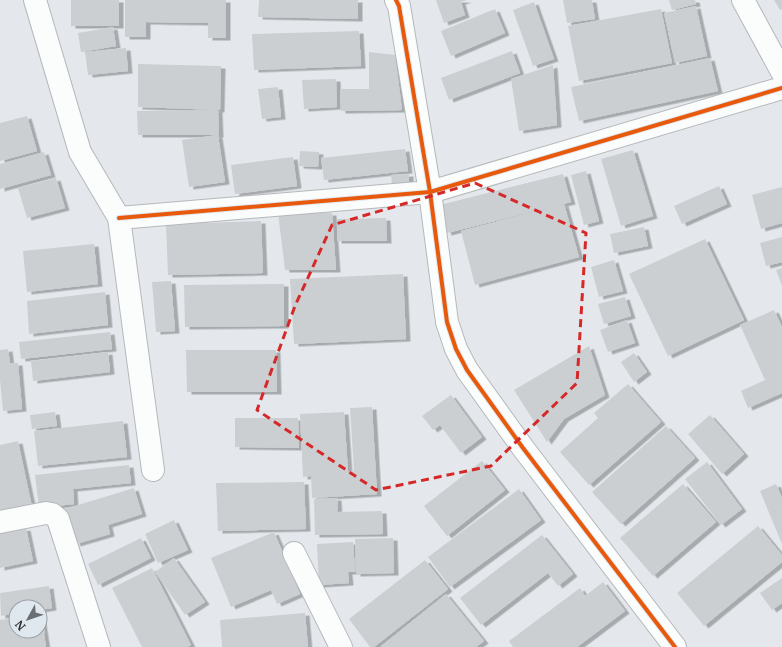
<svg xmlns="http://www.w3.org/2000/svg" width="782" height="647" font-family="Merriweather,serif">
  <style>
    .building { fill: #cccfd2; filter: url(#shadow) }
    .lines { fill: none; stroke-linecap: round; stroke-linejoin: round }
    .minor-casing { stroke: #b5b8bb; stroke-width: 24 }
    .minor { stroke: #fbfcfc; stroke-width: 22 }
    .cycleway-casing { stroke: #e0e8ef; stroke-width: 6 }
    .cycleway { stroke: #e8590c; stroke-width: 4 }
    .marked { fill: none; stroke: #d62828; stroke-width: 3; stroke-dasharray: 8 5; stroke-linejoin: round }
  </style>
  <defs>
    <filter id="shadow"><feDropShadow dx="4.5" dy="2.5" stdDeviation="0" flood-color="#0004"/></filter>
  </defs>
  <rect width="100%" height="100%" fill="#e4e8ec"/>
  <path class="building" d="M71,0H119V26H71Z
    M125,0H226V38H208V23L146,22V37H125Z
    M259,0H358V19L258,17Z
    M436,0H467L461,2L465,15L444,23Z
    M563,0H592L595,19L567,23Z
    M669,0H695L696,4L672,10Z
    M774,0H782V9L780,10Z
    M534,2L554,59L533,66L513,10Z
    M696,6L707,56L675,63L664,13Z
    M495,9L505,33L451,56L441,31Z
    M661,9L672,63L579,81L568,26Z
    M113,27L116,46L81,52L78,33Z
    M359,31L361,66L254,70L252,34Z
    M126,48L128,71L88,75L85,52Z
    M512,51L520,73L449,100L441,78Z
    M369,52L395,55L402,110L341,111L340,89H369Z
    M710,58L718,91L579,121L571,87Z
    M138,64L221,66L220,110L138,107Z
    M553,65L557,125L519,131L511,79Z
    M336,79L337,107L304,109L302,80Z
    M278,87L281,117L262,119L258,89Z
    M218,110L219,135H138L137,111Z
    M27,116L37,151L0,161V123Z
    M218,135L225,182L189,187L182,140Z
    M405,149L408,171L324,180L321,158Z
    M633,150L653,216L621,226L601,159Z
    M300,151L319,152L318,167L299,166Z
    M44,152L51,175L0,189V164Z
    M293,157L297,186L235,194L231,165Z
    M586,171L599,221L584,225L571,175Z
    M409,174V184L392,185L391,175Z
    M563,174L571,202L447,233L440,205Z
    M56,178L65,208L27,218L18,188Z
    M719,186L727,204L682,224L674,206Z
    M782,187V223L761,229L752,195Z
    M564,204L579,257L475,285L461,231Z
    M278,213H332L336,270H285Z
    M386,218L387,241H337V219Z
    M261,221L263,273L168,275L166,224Z
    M644,227L648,246L614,253L610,234Z
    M782,237V262L766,266L760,243Z
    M705,239L744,320L668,356L629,274Z
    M94,244L98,284L27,292L23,251Z
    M614,260L623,291L599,297L591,267Z
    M782,268V286L776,270Z
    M403,274L406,339L294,344L290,279Z
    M171,281L175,331L156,332L152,282Z
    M284,284V326L185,327L184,285Z
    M105,292L108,325L29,334L27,301Z
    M625,297L631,316L604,324L598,304Z
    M774,310L782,327V393L748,408L741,391L765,380L740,325Z
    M627,320L635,343L608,352L600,330Z
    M110,332L112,349L21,359L19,342Z
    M589,346L605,395L564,419L547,442L514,390Z
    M8,349L10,363H18L22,409L3,411L0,380V350Z
    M186,350H276L277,392H187Z
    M108,352L110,372L33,381L31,361Z
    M634,353L647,372L634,382L621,362Z
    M628,384L661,422L589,485L560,452L598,418L594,413Z
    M451,395L482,437L461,453L440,425L433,430L422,416Z
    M372,407L377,494L312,498L311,476L303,477L300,414L344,412L348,472L354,471L350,408Z
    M55,412L57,426L32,429L30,415Z
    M710,415L744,454L722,474L688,434Z
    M235,418H298L299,448L235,447Z
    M123,421L127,457L38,466L34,431Z
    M666,426L695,458L621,524L592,492Z
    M18,441L32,507L0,513V445Z
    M482,461L505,490L447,536L424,506Z
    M707,462L742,509L721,525L685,479Z
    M129,465L131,483L73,489L74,504L39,508L35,475Z
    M304,482L306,529L218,531L216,483Z
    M683,484L716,522L653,576L620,538Z
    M776,484L782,498V544L760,491Z
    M134,488L142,514L108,525L110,534L76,544L65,509Z
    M519,489L541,520L450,587L428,557Z
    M337,498L338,512L382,511L383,534L315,535L314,499Z
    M174,520L188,550L158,563L145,534Z
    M758,526L782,555V562L704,626L677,593Z
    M26,528L33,561L0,568V533Z
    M274,532L300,594L277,604L271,590L231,607L211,558Z
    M542,535L573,574L558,586L548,573L481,625L460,598Z
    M141,538L151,558L98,585L88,564Z
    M393,538L394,573L356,574L355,539Z
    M353,542L355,572H348L349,583L319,585L317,544Z
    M174,558L205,602L185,615L155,572Z
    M425,560L448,589L374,647H370L349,619Z
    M152,568L191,645L187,647H142L112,588Z
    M782,578V603L772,610L760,593Z
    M603,582L625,611L577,647H513L509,641L580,588L585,596Z
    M49,586L52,608L40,610V607H16V613L1,616L0,593Z
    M446,594L484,641L476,647H380Z
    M305,613L308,647H222L220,620Z
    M40,615H41L46,647H0V620L16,618V631H40Z"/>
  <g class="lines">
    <g class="minor-casing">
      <path id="minor" d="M35,0L80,152L119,218L153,470
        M396,0L399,6L430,192L447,322L456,349L467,370L523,448L675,647
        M743,0L782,72
        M119,218L430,192L782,88
        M0,522L46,513L52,514L58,519L99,647
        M294,553L341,647"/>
    </g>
    <use href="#minor" class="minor"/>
    <g class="cycleway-casing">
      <path id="cycleway" d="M396,0L399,6L430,192L447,322L456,349L467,370L523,448L675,647
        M119,218L430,192L782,88"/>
    </g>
    <use href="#cycleway" class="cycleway"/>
  </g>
  <path class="marked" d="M475,183L586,233L577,383L491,466L376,490L257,410L295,306L332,225Z"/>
  <g transform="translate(28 619) rotate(230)"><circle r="19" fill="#e0e8ef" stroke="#989ea3"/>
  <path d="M0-3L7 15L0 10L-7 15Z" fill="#6c6f72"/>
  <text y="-6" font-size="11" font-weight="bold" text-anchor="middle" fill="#2b2e31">N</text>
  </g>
</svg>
